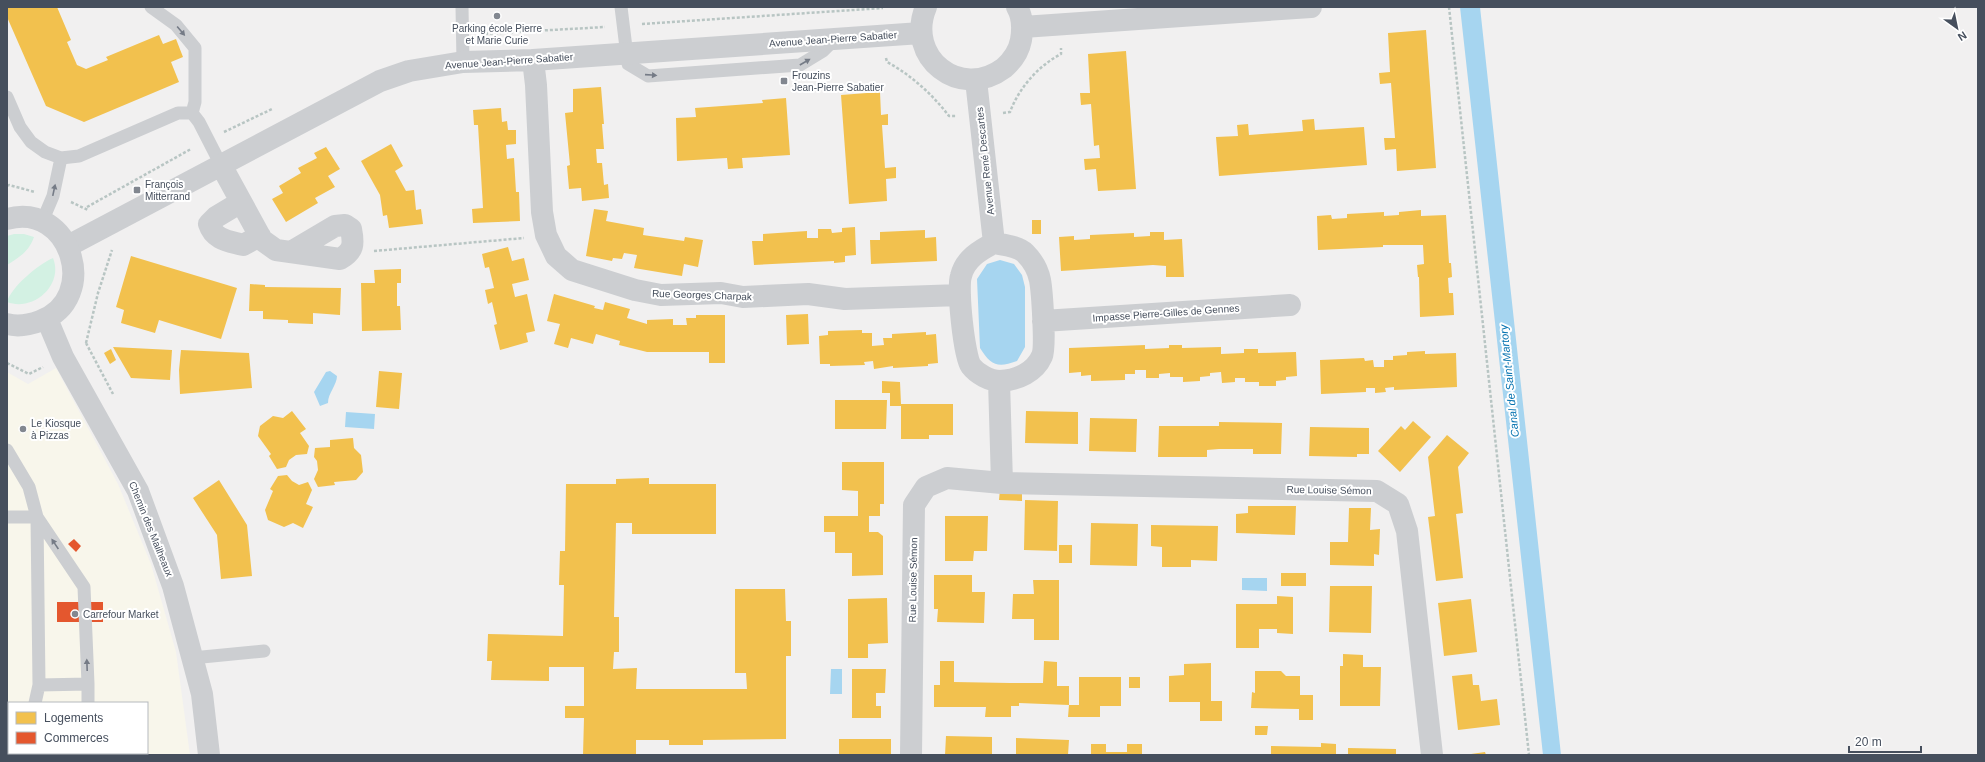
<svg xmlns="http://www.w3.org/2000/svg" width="1985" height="762" font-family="Arial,sans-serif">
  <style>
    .commercial { fill: #f8f6eb; fill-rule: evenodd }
    .green { fill: #d3f1e3 }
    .water { fill: #a6d5f0 }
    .homes { fill: #f2c14e }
    .shops { fill: #e4572e }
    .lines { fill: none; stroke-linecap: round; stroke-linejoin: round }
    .path { stroke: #b8c5c3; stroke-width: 2.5; stroke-dasharray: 3 2; stroke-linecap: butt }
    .service { stroke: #ccced1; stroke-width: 13 }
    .minor { stroke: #ccced1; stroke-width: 22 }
    .tertiary { stroke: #ccced1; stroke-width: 22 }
    .oneway { fill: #757b86 }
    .poi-dot { fill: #828790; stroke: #fff; stroke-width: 1.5 }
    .labels { text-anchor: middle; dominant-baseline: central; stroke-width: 4; stroke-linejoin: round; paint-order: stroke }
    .poi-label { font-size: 10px; fill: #464f5d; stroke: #fff; text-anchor: start }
    .street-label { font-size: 10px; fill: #464f5d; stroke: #fff }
    .water-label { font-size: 11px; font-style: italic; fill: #0673b0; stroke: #fff }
  </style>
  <rect width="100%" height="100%" fill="#f1f0f0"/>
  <path class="commercial" d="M56,368L118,484L151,564L176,652L190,755H7V372L28,384ZM9,703H147V753H9Z"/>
  <path class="green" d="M14,234H24L34,237C29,251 20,257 7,265V236Z
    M53,258C64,285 33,312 7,302C11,287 39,264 53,258Z"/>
  <path class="water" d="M1460,7H1480L1561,755H1543Z
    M1000,260L1014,264L1022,275L1025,287V347L1017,361C998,368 991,366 980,348L977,279L987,264Z
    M330,371L337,376C337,385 328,393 328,403L320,406L314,392L326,372Z
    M346,412L375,414L374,429L345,427Z
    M1242,578H1267V591L1242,590Z
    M831,669H842V694H830Z"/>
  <path class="homes" d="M7,7H57L71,40L67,42L77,65L86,69L108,60L106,57L159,35L163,44L176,39L183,57L171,62L179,82L84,122L46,106L7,17Z
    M1426,30L1436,168L1397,171L1396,149L1385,150L1384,138H1395L1391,83L1380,84L1379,73L1390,72L1388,33Z
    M1126,51L1136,189L1098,191L1096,169L1085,170L1084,159L1100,158L1099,145L1094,146L1091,104L1081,105L1080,93H1090L1088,54Z
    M601,87L604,124H602L604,149H596L597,163H602L604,185L608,184L609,198L582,201L581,188L569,189L567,166L570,165L565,113L573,112V89Z
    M880,92L881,115L888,114V125H882L885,168L896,167V178L886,179L887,201L849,204L841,95Z
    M786,98L790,155L742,158L743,168L728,169L727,158L677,161L676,118L696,117L695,108L763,103L762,100Z
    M501,108L502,122L507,121L508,130H516V144L506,145L507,159L514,158L516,192H519L520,221L473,223L472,209L483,208L478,125H474L473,110Z
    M1314,119L1315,130L1364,127L1367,165L1219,176L1216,137L1238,136L1237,125L1248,124L1249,135L1303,131L1302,120Z
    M391,144L403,166L395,171L406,191L414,190L416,210L421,209L423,224L389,228L387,215L383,216L380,195L361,161Z
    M326,147L340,169L328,176L335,187L315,198L318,203L286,222L272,199L283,193L279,186L301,173L298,168L317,158L314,153Z
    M594,209L608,211L606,221L644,228L643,235L684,241L685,237L703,240L698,267L684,264L682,276L634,268L637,255L624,253L622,259L613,258L612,261L586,256Z
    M1421,210V216L1446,215L1449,263H1451L1452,277L1448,278L1449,293H1453L1454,315L1420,317L1419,277H1418L1417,265L1424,264L1423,245H1383V247L1318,250L1317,216L1331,215L1332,219L1347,218V214L1384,212V216L1399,215V212Z
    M1032,220H1041V234H1032Z
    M855,227L856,255L845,256V262L834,263V261L754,265L752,241H763V234L807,231V238H818V229H831L832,233L842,232V228Z
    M925,230V238L936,237L937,261L871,264L870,240H880V232Z
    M1150,232H1164V240L1182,239L1184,277H1166V266L1153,265L1061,271L1059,237L1074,236V240L1090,239V235L1134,233V237L1150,236Z
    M508,247L512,261L524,258L529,280L512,284L515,297L527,294L535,331L526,333L528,342L500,350L494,325L497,324L492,302L488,304L485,290L494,288L489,267L485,268L482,254Z
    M131,256L237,288L221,339L159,320L155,333L121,323L124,310L116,307Z
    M401,269V283H397V306H400L401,330L362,331L361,283H375L374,270Z
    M250,284L265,285V287L341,288L340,315L313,313V324L288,323V320L263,319V311H249Z
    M554,294L595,306L594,308L603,310L605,302L630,309L627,318L647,324V320L673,319V325H687L686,318H696V315H725V363H709V352H647L619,345L620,341L596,334L593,344L571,338L568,348L554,344L560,324L547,321Z
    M808,314L809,344L787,345L786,315Z
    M862,330V333H872V346L884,345L883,338H892V334L926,332V335L936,334L938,363L928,364V366L893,368V366L874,369L873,361L864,362L865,365L830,366V364H820L819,336L828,335V331Z
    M1145,345V349L1169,348V345H1182V348L1221,347V354L1244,353V349H1258V353L1296,352L1297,376L1286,377V380L1276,381V386H1259V382H1245V378H1235V382L1222,383L1221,372L1210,373V376L1200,377V381L1183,382V377H1170V373L1159,374V378H1146V370H1135V374H1125V380L1091,381V375L1081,376V372L1069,373V348Z
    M113,347L172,350L170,380L131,378Z
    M111,349L116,360L110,364L104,353Z
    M181,350L249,353L252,388L180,394L179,370Z
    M1425,351V354L1456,353L1457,387L1394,390V387L1385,388L1386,392L1375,393V388H1366V392L1321,394L1320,360L1364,358L1365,361L1373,360L1374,367H1384V360H1393V356L1407,355V352Z
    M379,371L402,373L399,409L376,407Z
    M882,381L900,382L901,404H953V435H929V439H901V406H890V393H882Z
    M835,400H887L886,429H835Z
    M292,411L306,429L300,433L309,446L307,454L296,455L289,460L286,467L277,469L269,456L271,454L258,436L260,426L273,416L283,418Z
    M1026,411L1078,412V444L1025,443Z
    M1090,418L1137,419L1136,452L1089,451Z
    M1413,421L1431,437L1400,472L1378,451L1401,426L1405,430Z
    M1219,422L1282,423L1281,454H1253V449H1219L1207,450V457H1158L1159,426H1219Z
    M1310,427L1369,428V454H1357V457L1309,456Z
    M1447,435L1469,453L1458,467L1463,513L1456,514L1463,578L1436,581L1428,517L1435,516L1428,457Z
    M353,438L354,448L361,455L363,472L356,480L334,482L335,485L318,487L314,479L318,470L317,461L314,457L315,448L330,447V440Z
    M842,462H884V504H880V516H869V532H878L883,536V575L852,576V553H835V532H824V516H858V491L842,490Z
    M287,475L292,481L299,485L308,482L312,490L306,504L313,507L303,528L293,523L284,527L268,520L265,510L273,491L270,489L278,476Z
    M649,478V484H716V534H632V523H616L614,617H619V652H614L613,669L637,668L636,689H747L746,673H735V589H785L786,621H791V656H786V739L703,740V745H669V740H636V755H583L584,718H565V706H584V667H549V681L491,680L492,661H487L488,634L563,636L564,585H559L560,551H565L566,484H616V479Z
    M219,480L247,525L252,576L221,579L217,535L193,498Z
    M1000,489H1022V501L999,500Z
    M1025,500L1058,501L1057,551L1024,550Z
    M1248,506H1296L1295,535L1236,533V514L1248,513Z
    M1349,508H1371L1370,530L1380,529L1379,555L1374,554V566L1330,565V542H1348Z
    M945,516H988L987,551H974L973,561H945Z
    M1091,523L1138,524L1137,566L1090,565Z
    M1151,525L1218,526L1217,561L1191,560V567H1162V547L1151,546Z
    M1059,545H1072V563H1059Z
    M1281,573H1306V586H1281Z
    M934,575H972V592H985L984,623L937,622L938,609H934Z
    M1033,580H1059V640H1034V619H1012L1013,594H1034Z
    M1330,586H1372L1371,633L1329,632Z
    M1277,596L1293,597V634L1277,633V629H1259V648H1236V604H1277Z
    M887,598L888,643L868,644V658H848V599Z
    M1471,599L1477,652L1444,656L1438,603Z
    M1343,654L1363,655V667H1381L1380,706H1340V666H1343Z
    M940,661H954V682L1010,683H1043L1044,661L1057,662V686H1069V705L1019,703V706H1011V717H985L986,707H934V685H940Z
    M1211,663V701H1222V721H1200V702H1169V676L1184,675V664Z
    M852,669H886L885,693H876V706H881V718H852Z
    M1255,671H1281L1286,676H1300V695H1313V720H1299V709L1251,708L1252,692L1255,693Z
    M1472,674L1473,685H1479L1481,701L1497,699L1500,725L1458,730L1452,676Z
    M1079,677H1121V706H1100V717H1068L1069,705H1079Z
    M1129,677H1140V688H1129Z
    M1255,726H1268L1267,735H1255Z
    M946,736L992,737V755H945Z
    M1016,738L1069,740L1068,755H1016Z
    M839,739H891V755H839Z
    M1321,743L1336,744V755H1271V746L1321,747Z
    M1091,744H1106V752H1127V744H1142V755H1091Z
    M1348,748L1396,749V755H1348Z
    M1485,752L1486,755H1471V754Z"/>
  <path class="shops" d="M74,539L81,546L76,552L68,544Z
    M57,602H103V622H57Z"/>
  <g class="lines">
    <path class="path" d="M1449,7L1529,755
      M642,24L883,8
      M480,34L605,27
      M886,58L887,62C911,75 932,94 949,116H956
      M1003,113L1010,112C1019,88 1038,66 1061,54V48
      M224,132L272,109
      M7,186L9,185L35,192
      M71,202L88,210
      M87,207L191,149
      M374,251L524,238
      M86,343L113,394
      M86,343L98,293L112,250
      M7,363L29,374L43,367"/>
    <path class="service" d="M151,7L176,25L195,48V102L192,113
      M462,7L463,62
      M621,7L628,64L648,76L800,65L823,51L835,39
      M7,97L20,127L31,142L45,152L61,158L79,156L178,113H192L199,122L221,165
      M42,222L53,196L61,158
      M7,450L29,487L37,517L39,685L35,703
      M7,517H37L84,587L88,684L39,685
      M192,658L264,651
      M88,684V703
      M7,746L9,745
      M36,753L68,755L71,753"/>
    <path class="minor" d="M926,7C905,57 960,101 1004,68C1012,61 1019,51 1021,40C1023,28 1023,17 1017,7
      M1023,27L1311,7
      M533,60L536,85L542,212L546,235L556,256L572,270L635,290L661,295L721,293L743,297L808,294L845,299L960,295
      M976,80L994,243
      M221,165L262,240L276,250L340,259C354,251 354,244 351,229L345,225L335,226L291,252
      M241,202L216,217L209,224C214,240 229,241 243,245L260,236
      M994,243C1004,245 1018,246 1025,253C1032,260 1038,270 1040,280C1042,291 1046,347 1042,356C1035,372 1018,380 1000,381C990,381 977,374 971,366C964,356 957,288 961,276C965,259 980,250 994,243Z
      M68,246L380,81L409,71L463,62L533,60L921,33
      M1043,321L1290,305
      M999,381L1002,483
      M911,755L914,505L926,487L947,478L1002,483L1377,491L1398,504L1407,531L1432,755"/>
    <path class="tertiary" d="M7,219C71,201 101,299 40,321C29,325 18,327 7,324
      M47,319L63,357L138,491L173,586L202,694L209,755"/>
  </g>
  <defs><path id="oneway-solid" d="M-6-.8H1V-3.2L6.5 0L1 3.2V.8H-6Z"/></defs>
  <g class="oneway">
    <use href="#oneway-solid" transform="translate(181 31) rotate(50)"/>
    <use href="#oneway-solid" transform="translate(805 62) rotate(-30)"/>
    <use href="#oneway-solid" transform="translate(651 75) rotate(4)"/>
    <use href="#oneway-solid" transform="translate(54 190) rotate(-78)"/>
    <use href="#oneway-solid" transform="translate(55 544) rotate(-124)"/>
    <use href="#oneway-solid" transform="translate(87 665) rotate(-92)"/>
  </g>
  <g class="poi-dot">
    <circle cx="497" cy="16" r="4"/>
    <rect x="780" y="77" width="8" height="8" rx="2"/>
    <rect x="133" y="186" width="8" height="8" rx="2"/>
    <circle cx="23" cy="429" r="4"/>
    <circle cx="75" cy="614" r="4"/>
  </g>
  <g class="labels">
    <g class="poi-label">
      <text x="497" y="28" text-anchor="middle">Parking école Pierre<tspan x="497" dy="12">et Marie Curie</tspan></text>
      <text x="792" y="75">Frouzins<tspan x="792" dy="12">Jean-Pierre Sabatier</tspan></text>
      <text x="145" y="184">François<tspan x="145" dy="12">Mitterrand</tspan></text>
      <text x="31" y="423">Le Kiosque<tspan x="31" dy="12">à Pizzas</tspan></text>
      <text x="83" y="614">Carrefour Market</text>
    </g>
    <g class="street-label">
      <text transform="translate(833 39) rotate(-4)">Avenue Jean-Pierre Sabatier</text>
      <text transform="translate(509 61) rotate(-4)">Avenue Jean-Pierre Sabatier</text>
      <text transform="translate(985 161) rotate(-96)">Avenue René Descartes</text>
      <text transform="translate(702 295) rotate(2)">Rue Georges Charpak</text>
      <text transform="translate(1166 313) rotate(-4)">Impasse Pierre-Gilles de Gennes</text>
      <text transform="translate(1329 490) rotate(1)">Rue Louise Sémon</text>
      <text transform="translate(151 529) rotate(68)">Chemin des Mailheaux</text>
      <text transform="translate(913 580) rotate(-89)">Rue Louise Sémon</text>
    </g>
    <g class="water-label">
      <text transform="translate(1509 381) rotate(-96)">Canal de Saint-Martory</text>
    </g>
  </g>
  <rect width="1985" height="762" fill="none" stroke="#464f5d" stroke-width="16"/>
  <rect x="8" y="702" width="140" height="52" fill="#ffffff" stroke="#b5b9be"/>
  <rect x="16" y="712" width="20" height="12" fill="#f2c14e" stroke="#b5b9be"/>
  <text x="44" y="722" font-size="12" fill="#464f5d">Logements</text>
  <rect x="16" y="732" width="20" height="12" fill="#e4572e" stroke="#b5b9be"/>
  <text x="44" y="742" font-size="12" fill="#464f5d">Commerces</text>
  <g transform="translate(1957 28) rotate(147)" stroke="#ffffff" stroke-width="3" paint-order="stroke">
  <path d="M0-3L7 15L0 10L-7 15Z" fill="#464f5d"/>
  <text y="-6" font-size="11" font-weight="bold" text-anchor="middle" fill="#464f5d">N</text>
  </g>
  <path d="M1849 746v6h72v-6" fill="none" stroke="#464f5d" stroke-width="2"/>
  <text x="1855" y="746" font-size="12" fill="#464f5d" stroke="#ffffff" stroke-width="3" paint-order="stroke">20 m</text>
</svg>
